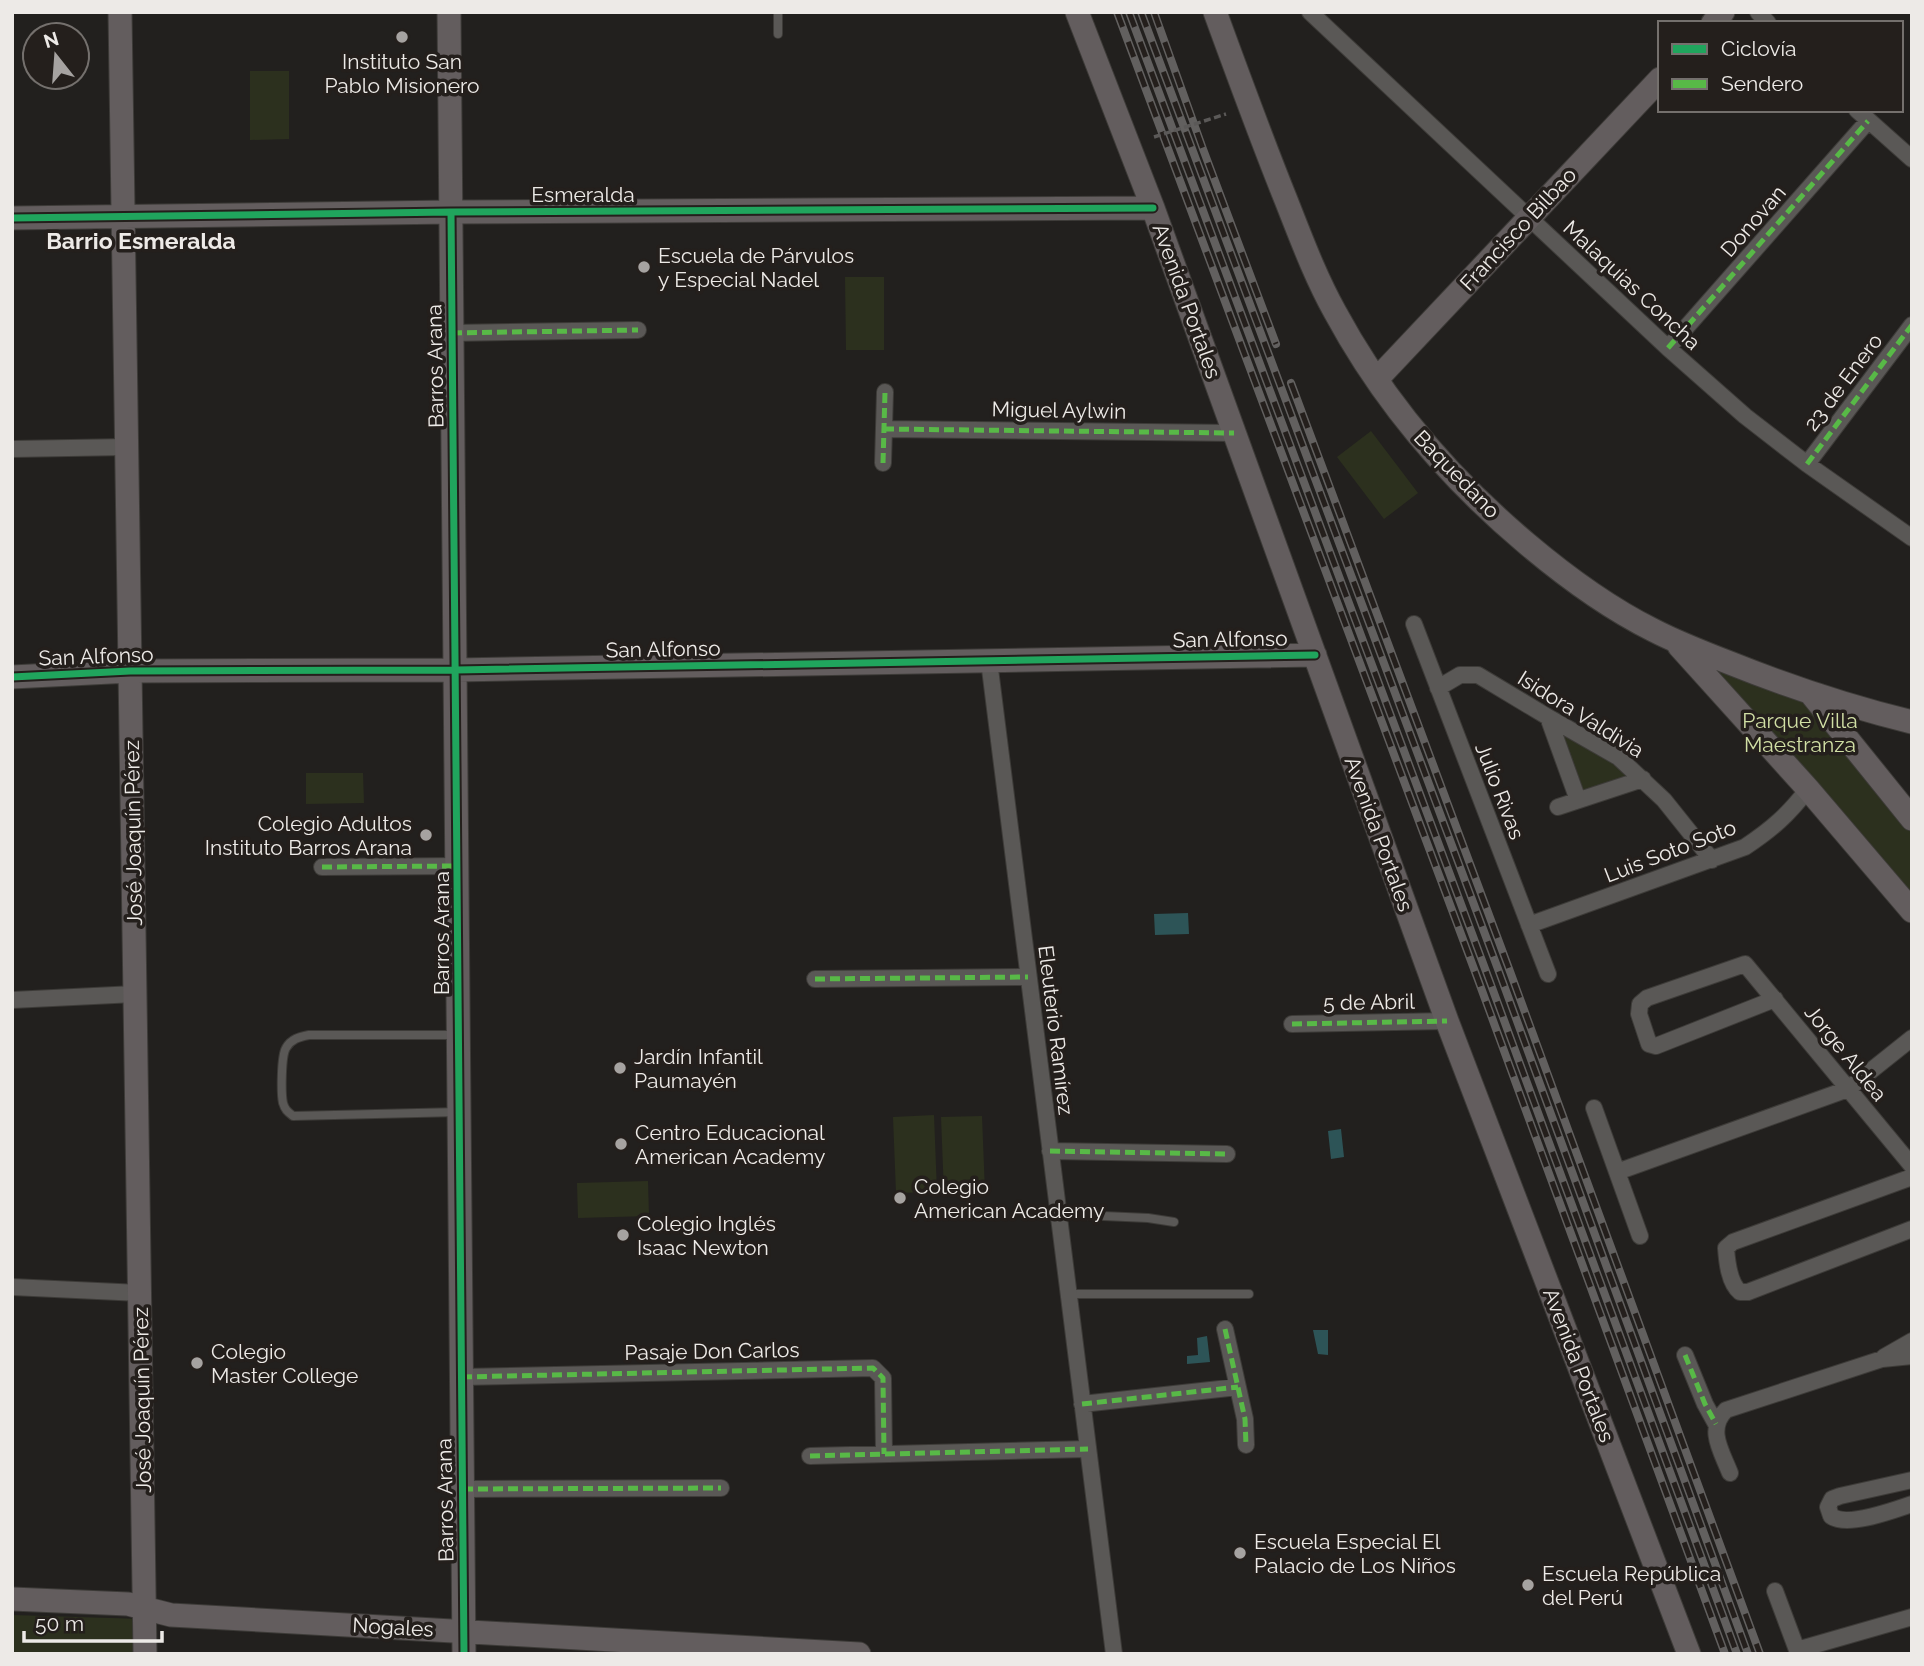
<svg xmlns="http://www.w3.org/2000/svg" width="1924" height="1666" font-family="Raleway,sans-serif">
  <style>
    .green { fill: #2c301e }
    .water { fill: #2d5457 }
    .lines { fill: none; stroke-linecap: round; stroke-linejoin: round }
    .lane-casing { stroke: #3d3b38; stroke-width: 10 }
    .street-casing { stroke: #3d3b38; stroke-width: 18 }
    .secondary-casing { stroke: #3d3b38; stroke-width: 25 }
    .lane { stroke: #5a5856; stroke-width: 8 }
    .street { stroke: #5a5856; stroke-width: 16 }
    .secondary { stroke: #635d5e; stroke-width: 23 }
    .rail-casing { stroke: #62605f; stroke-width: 8 }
    .rail { stroke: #241f1c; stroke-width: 5; stroke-dasharray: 16; stroke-linecap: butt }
    .path-bridge { stroke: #5b5958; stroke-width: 3.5; stroke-dasharray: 7 3.5; stroke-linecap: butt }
    .quiet { stroke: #58b947; stroke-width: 5; stroke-dasharray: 10 5; stroke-linecap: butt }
    .cycleway-casing { stroke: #241f1c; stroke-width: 11 }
    .cycleway { stroke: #20a55d; stroke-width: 7 }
    .poi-dot { fill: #a6a3a1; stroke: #241f1c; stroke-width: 2.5 }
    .labels { text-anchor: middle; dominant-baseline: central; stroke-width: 7; stroke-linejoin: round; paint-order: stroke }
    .poi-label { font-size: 21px; fill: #edeae7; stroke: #241f1c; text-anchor: start }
    .street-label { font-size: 21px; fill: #edeae7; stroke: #241f1c }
    .park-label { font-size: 21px; fill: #d1dfa5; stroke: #241f1c }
    .neighbourhood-label { font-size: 23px; font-weight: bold; fill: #edeae7; stroke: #241f1c }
  </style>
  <rect width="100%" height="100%" fill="#22201e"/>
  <path class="green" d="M289,71V139L250,140V71Z
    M845,277H884V350H846Z
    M1371,431L1418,493L1384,519L1337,457Z
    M1712,670L1811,701L1912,825V905Z
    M1555,728L1634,776L1581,795Z
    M306,773H363L364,803L306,804Z
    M934,1115L937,1192L896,1193L893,1117Z
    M982,1116L985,1192L944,1194L941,1117Z
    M648,1181L649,1216L578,1218L577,1183Z
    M12,1615L143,1619V1654H12Z"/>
  <path class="water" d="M1188,913L1189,934L1155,935L1154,914Z
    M1341,1129L1344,1157L1331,1159L1328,1131Z
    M1313,1330H1328V1355L1318,1354Z
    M1207,1336L1210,1362L1187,1364V1356L1198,1355L1197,1338Z"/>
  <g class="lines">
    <g class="lane-casing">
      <path id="lane" d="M778,12V34
        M456,1035H309C299,1037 291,1039 286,1048C281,1056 281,1094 283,1103C285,1110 288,1112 293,1116L459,1112
        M1058,1214L1148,1218L1174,1222
        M1068,1294H1249"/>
    </g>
    <g class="street-casing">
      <path id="street" d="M1310,12L1668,348L1745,416L1807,464L1912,538
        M1758,12L1768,23
        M1857,110L1912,159
        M452,333L638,330
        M1668,348L1868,121
        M884,429L1234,433
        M12,449L127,447
        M883,463L885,392
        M1807,464L1912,325
        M1414,624L1548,974
        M989,661L1114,1654
        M1438,688L1460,675H1478L1548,717L1618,757L1664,800L1712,860
        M1548,717L1578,800
        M1558,807L1643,779
        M322,867L458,866
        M1529,925L1745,847C1772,829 1788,815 1808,789
        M815,979L1028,977
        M1775,999L1656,1046L1649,1044L1639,1014L1640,1004L1647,998L1745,964L1912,1166
        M12,1000L135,994
        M1292,1024L1447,1021
        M1594,1108L1640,1236
        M1050,1151L1227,1154
        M1617,1172L1848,1089L1912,1038
        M1912,1177L1733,1242L1726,1248C1727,1262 1729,1283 1740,1292H1748L1912,1229
        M12,1287L140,1293
        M1225,1329L1245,1419L1246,1445
        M1685,1355L1705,1404L1716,1424
        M1884,1357L1912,1341
        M462,1377L873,1368L883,1378L884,1454
        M1082,1404L1238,1387
        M810,1456L1088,1449
        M1730,1473C1722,1452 1706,1429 1726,1410L1882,1359L1912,1356
        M1912,1480L1840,1496L1832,1499L1828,1507L1831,1516C1847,1528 1894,1510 1912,1504
        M463,1489L721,1488
        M1775,1591L1797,1650L1912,1617"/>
    </g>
    <g class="secondary-casing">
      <path id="secondary" d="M120,12L145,1654
        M449,12L464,1654
        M1077,12L1153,208L1447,1021L1689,1654
        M1215,12C1238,75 1261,138 1286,200C1301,238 1315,276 1335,312C1383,401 1449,478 1526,543C1565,576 1607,607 1653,630C1678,643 1704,653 1730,663C1790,687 1850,707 1912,722
        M1713,23L1723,12
        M12,218L451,212L1153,208
        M1377,379L1660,79
        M1679,646L1808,789L1912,911
        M12,677L130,671L456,670L1315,655
        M1812,695L1912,819
        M12,1599L128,1604L171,1615L859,1654"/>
    </g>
    <use href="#lane" class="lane"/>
    <use href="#street" class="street"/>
    <use href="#secondary" class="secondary"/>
    <g class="rail-casing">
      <path id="rail" d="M1117,12L1477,977L1725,1654
        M1129,12L1487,974L1737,1654
        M1141,12L1498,969L1748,1654
        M1154,12L1203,149L1276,344
        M1291,383L1508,966L1760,1654"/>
    </g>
    <use href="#rail" class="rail"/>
    <path class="path-bridge" d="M1154,137L1226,114"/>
    <path class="quiet" d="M452,333L638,330
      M1668,348L1868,121
      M884,429L1234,433
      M883,463L885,392
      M1807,464L1912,325
      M322,867L458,866
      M815,979L1028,977
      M1292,1024L1447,1021
      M1050,1151L1227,1154
      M1225,1329L1245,1419L1246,1445
      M1685,1355L1705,1404L1716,1424
      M462,1377L873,1368L883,1378L884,1454
      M1082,1404L1238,1387
      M810,1456L1088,1449
      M463,1489L721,1488"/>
    <g class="cycleway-casing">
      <path id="cycleway" d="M451,212L464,1654
        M12,218L451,212L1153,208
        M12,677L130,671L456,670L1315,655"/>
    </g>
    <use href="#cycleway" class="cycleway"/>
  </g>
  <g class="poi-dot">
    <circle cx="402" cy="37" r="7"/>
    <circle cx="644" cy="267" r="7"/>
    <circle cx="426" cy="835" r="7"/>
    <circle cx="620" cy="1068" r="7"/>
    <circle cx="621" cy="1144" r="7"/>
    <circle cx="900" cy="1198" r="7"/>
    <circle cx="623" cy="1235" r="7"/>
    <circle cx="197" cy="1363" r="7"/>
    <circle cx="1240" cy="1553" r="7"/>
    <circle cx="1528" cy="1585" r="7"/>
  </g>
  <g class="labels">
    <g class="poi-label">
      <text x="402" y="61" text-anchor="middle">Instituto San<tspan x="402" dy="24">Pablo Misionero</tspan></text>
      <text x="658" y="255">Escuela de Párvulos<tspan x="658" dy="24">y Especial Nadel</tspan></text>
      <text x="412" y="823" text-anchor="end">Colegio Adultos<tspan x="412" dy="24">Instituto Barros Arana</tspan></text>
      <text x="634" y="1056">Jardín Infantil<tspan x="634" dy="24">Paumayén</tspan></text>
      <text x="635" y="1132">Centro Educacional<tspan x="635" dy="24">American Academy</tspan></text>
      <text x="914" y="1186">Colegio<tspan x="914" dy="24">American Academy</tspan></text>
      <text x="637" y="1223">Colegio Inglés<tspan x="637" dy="24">Isaac Newton</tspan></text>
      <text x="211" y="1351">Colegio<tspan x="211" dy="24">Master College</tspan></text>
      <text x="1254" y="1541">Escuela Especial El<tspan x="1254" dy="24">Palacio de Los Niños</tspan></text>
      <text x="1542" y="1573">Escuela República<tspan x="1542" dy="24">del Perú</tspan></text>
    </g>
    <g class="street-label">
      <text x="583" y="194">Esmeralda</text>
      <text transform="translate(1753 221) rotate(-49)">Donovan</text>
      <text transform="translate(1518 229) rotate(-47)">Francisco Bilbao</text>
      <text transform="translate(1632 285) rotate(43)">Malaquias Concha</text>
      <text transform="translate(1187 301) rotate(70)">Avenida Portales</text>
      <text transform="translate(435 366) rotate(-91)">Barros Arana</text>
      <text transform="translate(1843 382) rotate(-53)">23 de Enero</text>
      <text transform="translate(1059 410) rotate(1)">Miguel Aylwin</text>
      <text transform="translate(1457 474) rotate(46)">Baquedano</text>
      <text transform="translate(1230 639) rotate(-1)">San Alfonso</text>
      <text transform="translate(663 649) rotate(-1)">San Alfonso</text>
      <text transform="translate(96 656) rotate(-2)">San Alfonso</text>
      <text transform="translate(1581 714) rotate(32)">Isidora Valdivia</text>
      <text transform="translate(1500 791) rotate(69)">Julio Rivas</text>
      <text transform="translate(133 833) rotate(-91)">José Joaquín Pérez</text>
      <text transform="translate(1379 834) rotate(70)">Avenida Portales</text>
      <text transform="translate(1670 851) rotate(-21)">Luis Soto Soto</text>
      <text transform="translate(441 933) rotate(-90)">Barros Arana</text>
      <text transform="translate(1369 1002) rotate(-1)">5 de Abril</text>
      <text transform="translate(1056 1030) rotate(83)">Eleuterio Ramírez</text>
      <text transform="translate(1846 1053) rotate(51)">Jorge Aldea</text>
      <text transform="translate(712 1351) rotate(-1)">Pasaje Don Carlos</text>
      <text transform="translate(1579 1365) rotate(69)">Avenida Portales</text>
      <text transform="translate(142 1400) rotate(-91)">José Joaquín Pérez</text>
      <text transform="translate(445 1500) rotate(-91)">Barros Arana</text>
      <text transform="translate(393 1627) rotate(3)">Nogales</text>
    </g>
    <g class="park-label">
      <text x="1800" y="720">Parque Villa<tspan x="1800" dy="24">Maestranza</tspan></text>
    </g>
    <g class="neighbourhood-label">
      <text x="141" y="240">Barrio Esmeralda</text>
    </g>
  </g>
  <rect width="1924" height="1666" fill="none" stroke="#edeae7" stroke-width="28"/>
  <rect x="1658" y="21" width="245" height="91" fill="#241f1c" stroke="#74706d" stroke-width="2"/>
  <rect x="1672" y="44" width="35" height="10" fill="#20a55d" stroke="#74706d" stroke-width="2"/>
  <text x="1721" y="56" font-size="21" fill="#edeae7">Ciclovía</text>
  <rect x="1672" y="79" width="35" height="10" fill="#58b947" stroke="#74706d" stroke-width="2"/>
  <text x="1721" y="91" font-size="21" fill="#edeae7">Sendero</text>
  <g transform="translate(56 56) rotate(343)"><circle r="33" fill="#241f1c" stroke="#74706d" stroke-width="2"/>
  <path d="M0-5L12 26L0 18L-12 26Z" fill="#a6a3a1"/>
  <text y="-10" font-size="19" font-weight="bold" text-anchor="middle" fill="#edeae7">N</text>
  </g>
  <path d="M24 1631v10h138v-10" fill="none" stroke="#edeae7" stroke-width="3.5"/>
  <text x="35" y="1631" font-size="21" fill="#edeae7" stroke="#241f1c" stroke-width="5" paint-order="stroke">50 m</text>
</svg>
